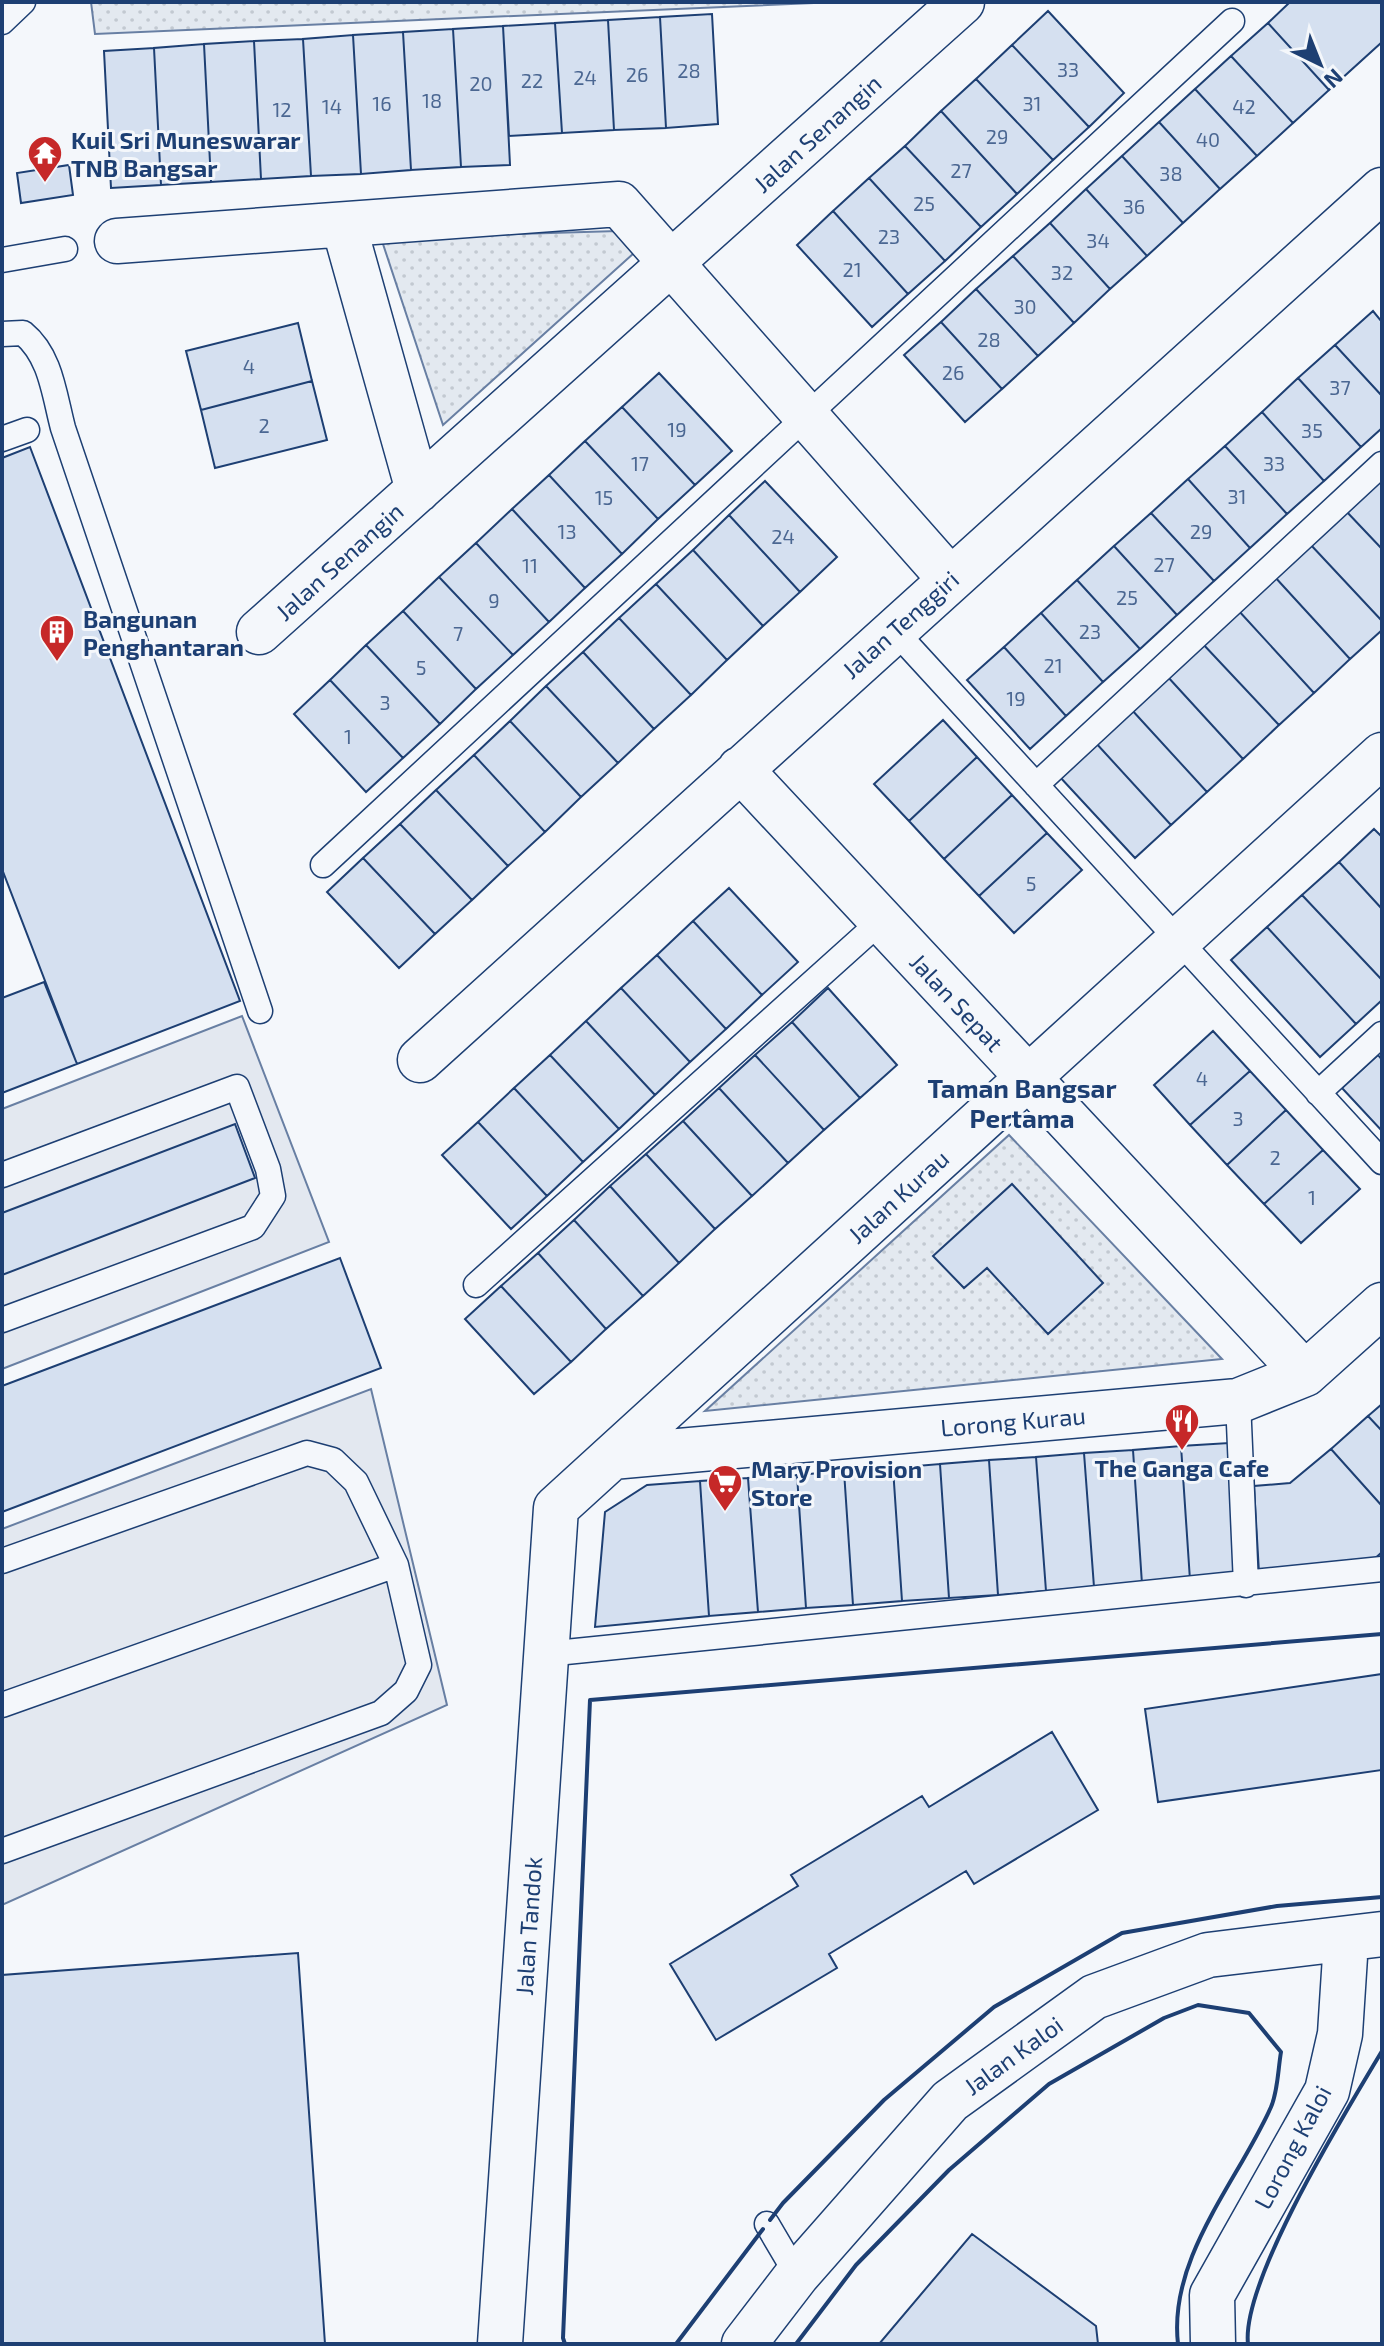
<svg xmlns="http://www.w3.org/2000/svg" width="1384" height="2346" font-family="'Exo 2',sans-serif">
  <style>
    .grass { fill: url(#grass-dots); stroke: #687fa3; stroke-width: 2 }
    .parking { fill: #e3e8f0; stroke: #687fa3; stroke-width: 2 }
    .building { fill: #d5e0f0; stroke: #1d3f73; stroke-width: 2 }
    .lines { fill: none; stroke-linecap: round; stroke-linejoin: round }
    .lane-casing { stroke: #1d3f73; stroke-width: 27 }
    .street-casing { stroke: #1d3f73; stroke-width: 47 }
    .lane { stroke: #f4f7fb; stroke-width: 24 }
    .street { stroke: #f4f7fb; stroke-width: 44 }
    .wall { stroke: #1d3f73; stroke-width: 4 }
    .labels { text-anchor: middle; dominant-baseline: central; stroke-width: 6; stroke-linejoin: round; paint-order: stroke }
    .number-label { font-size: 20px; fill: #4b6792 }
    .street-label { font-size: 24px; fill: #1d3f73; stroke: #f4f7fb }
    .poi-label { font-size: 24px; font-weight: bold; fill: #1d3f73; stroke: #f4f7fb; text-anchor: start }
    .neighbourhood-label { font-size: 26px; font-weight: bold; fill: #1d3f73; stroke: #f4f7fb }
  </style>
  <defs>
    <pattern id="grass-dots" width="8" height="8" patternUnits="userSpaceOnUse" patternTransform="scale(2)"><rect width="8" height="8" fill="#e3e9f0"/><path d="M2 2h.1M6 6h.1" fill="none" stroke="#c2c9d1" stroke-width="1.8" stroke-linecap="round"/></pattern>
  </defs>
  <rect width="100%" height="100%" fill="#f4f7fb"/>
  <path class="grass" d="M91,2H837L95,34Z
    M618,231L634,253L443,425L381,238Z
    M1009,1135L1222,1359L705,1411Z"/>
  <path class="parking" d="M242,1016L329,1242L2,1369V1109Z
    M371,1389L447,1705L2,1905V1529Z"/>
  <path class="building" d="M1290,2H1382V42L1329,90L1268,23Z
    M1048,11L1124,93L1089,127L1012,45Z
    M712,14L718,124L666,128L660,17Z
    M660,17L666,128L614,130L608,20Z
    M608,20L614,130L562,133L555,23Z
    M555,23L562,133L509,136L503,26Z
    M1268,23L1329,90L1293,123L1231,56Z
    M503,26L510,165L461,167L453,29Z
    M453,29L461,167L411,170L403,32Z
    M403,32L411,170L361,174L353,35Z
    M353,35L361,174L311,176L303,39Z
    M303,39L311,176L261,179L254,41Z
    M254,41L261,179L211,182L204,44Z
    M204,44L211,182L161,185L154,48Z
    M1012,45L1089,127L1053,160L976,79Z
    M154,48L161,185L111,188L104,51Z
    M1231,56L1293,123L1257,156L1195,89Z
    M976,79L1053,160L1017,194L941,111Z
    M1195,89L1257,156L1220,189L1159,122Z
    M941,111L1017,194L981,227L905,146Z
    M1159,122L1220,189L1183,223L1122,156Z
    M905,146L981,227L945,261L869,178Z
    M1122,156L1183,223L1147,256L1086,189Z
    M69,165L73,195L21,203L17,173Z
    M869,178L945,261L908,294L833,211Z
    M1086,189L1147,256L1110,289L1050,223Z
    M833,211L908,294L872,327L797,245Z
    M1050,223L1110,289L1074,323L1013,256Z
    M1013,256L1074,323L1038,356L976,289Z
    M976,289L1038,356L1002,389L941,322Z
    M1373,311L1382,322V396L1335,345Z
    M941,322L1002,389L965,422L904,355Z
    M298,323L312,381L201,410L186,351Z
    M1335,345L1382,396V428L1361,447L1298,378Z
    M659,373L732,451L695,485L622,407Z
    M1298,378L1361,447L1324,481L1262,412Z
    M312,381L327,440L215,468L201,410Z
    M622,407L695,485L658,519L585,441Z
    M1262,412L1324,481L1287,514L1225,446Z
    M585,441L658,519L622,554L549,475Z
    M1225,446L1287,514L1250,548L1188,479Z
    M30,447L240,1001L77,1064L2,869V458Z
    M549,475L622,554L585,588L512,509Z
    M1382,478V549L1346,511Z
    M1188,479L1250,548L1214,581L1151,513Z
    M765,481L837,557L800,592L729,515Z
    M512,509L585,588L549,622L476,543Z
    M1346,511L1382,549V621L1310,544Z
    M1151,513L1214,581L1177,615L1114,546Z
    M729,515L800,592L763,626L693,550Z
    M476,543L549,622L513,655L439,577Z
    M1310,544L1382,621V630L1350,659L1274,576Z
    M1114,546L1177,615L1140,649L1077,580Z
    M693,550L763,626L727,660L656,584Z
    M1274,576L1350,659L1314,693L1238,610Z
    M439,577L513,655L476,689L403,611Z
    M1077,580L1140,649L1103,682L1041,613Z
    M656,584L727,660L691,695L619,618Z
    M1238,610L1314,693L1279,725L1202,643Z
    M403,611L476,689L440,724L366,645Z
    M1041,613L1103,682L1066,716L1004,647Z
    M619,618L691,695L654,729L583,652Z
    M1202,643L1279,725L1243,759L1167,676Z
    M366,645L440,724L403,758L330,680Z
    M1004,647L1066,716L1030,749L967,680Z
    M583,652L654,729L618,763L546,686Z
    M1167,676L1243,759L1207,792L1131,709Z
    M330,680L403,758L366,792L294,714Z
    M546,686L618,763L581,797L510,721Z
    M1131,709L1207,792L1171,825L1095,742Z
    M943,720L977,757L909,821L874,784Z
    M510,721L581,797L545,832L474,755Z
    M1095,742L1171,825L1135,858L1059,776Z
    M474,755L545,832L508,866L436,790Z
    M977,757L1012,795L944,859L909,821Z
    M436,790L508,866L472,900L400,824Z
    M1012,795L1047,833L979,896L944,859Z
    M400,824L472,900L435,934L363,858Z
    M1374,829L1382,837V909L1339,862Z
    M1047,833L1082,870L1014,933L979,896Z
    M363,858L435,934L399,968L327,892Z
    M1339,862L1382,909V980L1302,895Z
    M729,888L798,962L762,995L693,921Z
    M1302,895L1382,980V1000L1356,1024L1267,927Z
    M693,921L762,995L726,1029L657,955Z
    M1267,927L1356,1024L1320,1057L1231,960Z
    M657,955L726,1029L690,1062L621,988Z
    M44,982L77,1064L2,1093V998Z
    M621,988L690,1062L655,1095L586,1021Z
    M828,988L897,1065L860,1098L792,1022Z
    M586,1021L655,1095L619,1129L550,1055Z
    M792,1022L860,1098L824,1130L755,1055Z
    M1213,1031L1250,1071L1190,1125L1154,1085Z
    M550,1055L619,1129L583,1162L514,1088Z
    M755,1055L824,1130L788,1163L719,1088Z
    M1378,1055L1382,1060V1131L1342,1088Z
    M1250,1071L1286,1110L1227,1165L1190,1125Z
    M514,1088L583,1162L547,1196L478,1122Z
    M719,1088L788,1163L752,1196L683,1121Z
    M1286,1110L1323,1150L1264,1204L1227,1165Z
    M683,1121L752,1196L715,1229L646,1154Z
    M478,1122L547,1196L511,1229L442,1155Z
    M235,1124L255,1178L2,1275V1213Z
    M1323,1150L1360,1189L1301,1243L1264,1204Z
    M646,1154L715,1229L679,1263L610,1186Z
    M1012,1184L1103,1283L1048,1334L987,1268L964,1288L933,1256Z
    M610,1186L679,1263L643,1296L574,1220Z
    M574,1220L643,1296L606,1329L538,1253Z
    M538,1253L606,1329L571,1362L501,1286Z
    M340,1258L381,1368L2,1512V1386Z
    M501,1286L571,1362L534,1394L465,1319Z
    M1382,1404V1431L1368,1416Z
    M1368,1416L1382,1431V1506L1331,1449Z
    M1229,1443L1237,1577L1190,1580L1181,1446Z
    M1181,1446L1190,1580L1142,1584L1133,1450Z
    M1331,1449L1382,1506V1552L1370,1563L1259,1573L1254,1486L1290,1483Z
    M1133,1450L1142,1584L1094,1587L1084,1453Z
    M1084,1453L1094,1587L1046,1591L1036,1457Z
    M1036,1457L1046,1591L998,1595L989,1460Z
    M989,1460L998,1595L949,1598L940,1464Z
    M940,1464L949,1598L902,1601L893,1468Z
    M893,1468L902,1601L853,1605L844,1471Z
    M844,1471L853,1605L806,1608L797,1475Z
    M797,1475L806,1608L758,1612L748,1478Z
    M748,1478L758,1612L709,1616L700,1481Z
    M700,1481L709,1616L595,1627L605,1512L647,1485Z
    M1382,1674V1770L1158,1802L1145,1709Z
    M1052,1732L1098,1810L974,1884L966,1871L829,1954L837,1968L716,2040L670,1964L798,1886L791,1875L922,1796L929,1807Z
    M298,1953L325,2344H2V1975Z
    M972,2234L1096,2326L1098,2344H879Z"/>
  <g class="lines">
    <g class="lane-casing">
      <path id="lane" d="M2,22L23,2
        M2,260L65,249
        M2,334L23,333C51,356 54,394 63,428L260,1011
        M2,439L27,430
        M894,630L1382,1162
        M1036,785L1382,464
        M323,865L1232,21
        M1318,1093L1382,1034
        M2,1175L237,1087L268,1169L273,1196L253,1227L2,1320
        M476,1285L882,920
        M1238,1401L1246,1585
        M2,1561L307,1453L333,1460L356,1482L396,1565L419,1665L406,1691L381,1713L2,1851
        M546,1654L1382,1569
        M2,1705L396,1565
        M767,2224L797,2275"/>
    </g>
    <g class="street-casing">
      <path id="street" d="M344,226L418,490
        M117,241L619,204L950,579
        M259,632L962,2
        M740,769L1305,1374
        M420,1060L1382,190
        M612,1457L1238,1401L1305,1374L1382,1305
        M500,2344L556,1508L1382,755
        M744,2344L797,2275L950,2101L1094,1997L1208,1955L1382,1934
        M1213,2344L1212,2295L1327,2091L1340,2034L1346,1941"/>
    </g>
    <use href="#lane" class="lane"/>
    <use href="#street" class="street"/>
    <path class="wall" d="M770,2220L783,2203L884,2100L994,2007L1122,1933L1277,1906L1382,1897
      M565,2344L563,2338L590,1700L1382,1634
      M676,2344L763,2229
      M796,2344L856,2265L949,2170L1049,2084L1164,2018L1198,2005L1249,2013L1281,2052C1278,2069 1278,2091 1271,2107C1238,2181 1168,2258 1178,2344
      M1248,2344C1241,2281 1347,2110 1382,2051"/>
  </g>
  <defs>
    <g id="temple-pin" transform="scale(1.8)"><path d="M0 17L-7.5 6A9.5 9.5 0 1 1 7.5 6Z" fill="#c62828" stroke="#f4f7fb"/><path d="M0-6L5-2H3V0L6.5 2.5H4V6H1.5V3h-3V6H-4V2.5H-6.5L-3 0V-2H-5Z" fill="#fff"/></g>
    <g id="building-pin" transform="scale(1.8)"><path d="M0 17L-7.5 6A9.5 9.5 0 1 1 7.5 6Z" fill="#c62828" stroke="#f4f7fb"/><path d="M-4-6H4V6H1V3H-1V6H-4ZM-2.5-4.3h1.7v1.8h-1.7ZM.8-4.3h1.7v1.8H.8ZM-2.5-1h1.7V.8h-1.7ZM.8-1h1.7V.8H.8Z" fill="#fff"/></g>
    <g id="restaurant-pin" transform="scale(1.8)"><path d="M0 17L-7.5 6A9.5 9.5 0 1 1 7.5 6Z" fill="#c62828" stroke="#f4f7fb"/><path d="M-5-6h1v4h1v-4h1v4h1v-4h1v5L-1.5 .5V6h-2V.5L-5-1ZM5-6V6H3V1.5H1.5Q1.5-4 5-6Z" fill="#fff"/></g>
    <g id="supermarket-pin" transform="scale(1.8)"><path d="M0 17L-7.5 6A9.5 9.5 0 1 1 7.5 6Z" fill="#c62828" stroke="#f4f7fb"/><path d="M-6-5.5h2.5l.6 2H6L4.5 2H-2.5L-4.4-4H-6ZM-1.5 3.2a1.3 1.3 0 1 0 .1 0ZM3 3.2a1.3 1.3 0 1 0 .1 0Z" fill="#fff"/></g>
  </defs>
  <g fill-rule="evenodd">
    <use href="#temple-pin" x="45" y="153"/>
    <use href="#building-pin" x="57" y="632"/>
    <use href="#restaurant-pin" x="1182" y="1421"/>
    <use href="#supermarket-pin" x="725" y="1482"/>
  </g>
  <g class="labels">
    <g class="number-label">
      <text x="1068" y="69">33</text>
      <text x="689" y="70">28</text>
      <text x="637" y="74">26</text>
      <text x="585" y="77">24</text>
      <text x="532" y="80">22</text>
      <text x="481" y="83">20</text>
      <text x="432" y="100">18</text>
      <text x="382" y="103">16</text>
      <text x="1032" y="103">31</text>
      <text x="332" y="106">14</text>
      <text x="1244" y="106">42</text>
      <text x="282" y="109">12</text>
      <text x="997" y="136">29</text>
      <text x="1208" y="139">40</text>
      <text x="961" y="170">27</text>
      <text x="1171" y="173">38</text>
      <text x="924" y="203">25</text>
      <text x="1134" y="206">36</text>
      <text x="889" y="236">23</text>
      <text x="1098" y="240">34</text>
      <text x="852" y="269">21</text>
      <text x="1062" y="272">32</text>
      <text x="1025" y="306">30</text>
      <text x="989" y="339">28</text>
      <text x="249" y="366">4</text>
      <text x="953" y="372">26</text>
      <text x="1340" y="387">37</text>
      <text x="264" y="425">2</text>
      <text x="677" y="429">19</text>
      <text x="1312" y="430">35</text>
      <text x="640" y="463">17</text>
      <text x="1274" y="463">33</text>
      <text x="1237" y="496">31</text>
      <text x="604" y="497">15</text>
      <text x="567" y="531">13</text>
      <text x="1201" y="531">29</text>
      <text x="783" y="536">24</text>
      <text x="1164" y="564">27</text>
      <text x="530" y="565">11</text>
      <text x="1127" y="597">25</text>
      <text x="494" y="600">9</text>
      <text x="1090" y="631">23</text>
      <text x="458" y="633">7</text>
      <text x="1053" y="665">21</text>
      <text x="421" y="667">5</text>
      <text x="1016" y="698">19</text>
      <text x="385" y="702">3</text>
      <text x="348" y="736">1</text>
      <text x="1031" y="883">5</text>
      <text x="1202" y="1078">4</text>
      <text x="1238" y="1118">3</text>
      <text x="1275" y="1157">2</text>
      <text x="1312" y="1197">1</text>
    </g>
    <g class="street-label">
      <text transform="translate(817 133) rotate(-42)">Jalan Senangin</text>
      <text transform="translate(339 561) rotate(-42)">Jalan Senangin</text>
      <text transform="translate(900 624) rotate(-42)">Jalan Tenggiri</text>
      <text transform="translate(957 1002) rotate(47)">Jalan Sepat</text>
      <text transform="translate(898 1196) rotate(-42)">Jalan Kurau</text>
      <text transform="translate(1013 1421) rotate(-5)">Lorong Kurau</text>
      <text transform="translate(528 1926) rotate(-86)">Jalan Tandok</text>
      <text transform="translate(1013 2055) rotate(-36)">Jalan Kaloi</text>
      <text transform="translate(1292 2147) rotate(-62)">Lorong Kaloi</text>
    </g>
    <g class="poi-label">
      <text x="71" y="139">Kuil Sri Muneswarar<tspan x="71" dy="28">TNB Bangsar</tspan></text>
      <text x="83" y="618">Bangunan<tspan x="83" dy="28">Penghantaran</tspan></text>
      <text x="1182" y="1467" text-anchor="middle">The Ganga Cafe</text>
      <text x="751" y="1468">Mary Provision<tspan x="751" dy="28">Store</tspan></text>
    </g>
    <g class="neighbourhood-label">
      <text x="1022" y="1087">Taman Bangsar<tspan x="1022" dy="30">Pertama</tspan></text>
    </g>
  </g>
  <rect width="1384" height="2346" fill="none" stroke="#1d3f73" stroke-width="8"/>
  <g transform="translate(1320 64) rotate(137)" stroke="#f4f7fb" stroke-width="6" paint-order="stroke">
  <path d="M0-6L14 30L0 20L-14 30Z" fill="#1d3f73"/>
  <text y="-12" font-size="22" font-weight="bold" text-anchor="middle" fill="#1d3f73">N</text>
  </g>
</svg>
